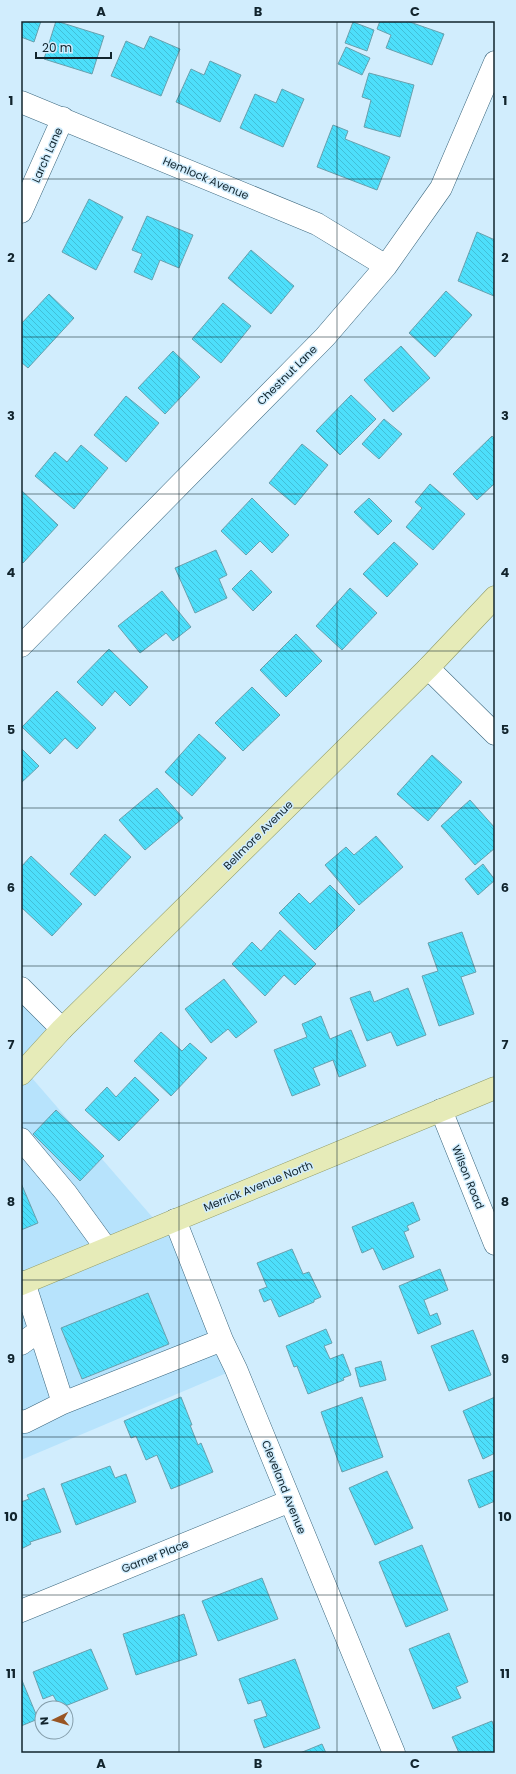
<svg xmlns="http://www.w3.org/2000/svg" width="516" height="1774" font-family="Poppins,sans-serif">
  <style>
    .built { fill: #b7e3fc }
    .building { fill: url(#building-back-hatch); stroke: #68a0ad }
    .lines { fill: none; stroke-linecap: round; stroke-linejoin: round }
    .minor-casing { stroke: #3b677e; stroke-width: 23 }
    .major-casing { stroke: #909c68; stroke-width: 23 }
    .minor { stroke: #fff; stroke-width: 22 }
    .major { stroke: #e6ebb8; stroke-width: 22 }
    .grid { fill: none; stroke: #11242d; stroke-width: 1; stroke-opacity: 0.55 }
    .labels { text-anchor: middle; dominant-baseline: central; stroke-width: 3; stroke-linejoin: round; paint-order: stroke }
    .street-label { font-size: 11px; fill: #11242d; stroke: #d1edfd }
    .neatline { fill: none; stroke: #11242d; stroke-width: 1.5 }
    .grid-label { font-size: 13px; text-anchor: middle; font-weight: bold; fill: #11242d }
  </style>
  <defs>
    <pattern id="building-back-hatch" width="6" height="6" patternUnits="userSpaceOnUse"><rect width="6" height="6" fill="#4ddffb"/><path d="M-1 5l2 2M0 0l6 6M5-1l2 2" fill="none" stroke="#42bfd7"/></pattern>
  </defs>
  <rect width="100%" height="100%" fill="#d1edfd"/>
  <path class="built" d="M21,988L62,1029L25,1070L160,1226L175,1220L236,1369L21,1460Z"/>
  <path class="building" d="M21,21H41L34,42L21,37Z
    M56,21L104,36L92,74L44,59Z
    M380,21H407L444,34L432,65L386,48L391,35L377,29Z
    M353,22L374,30L367,51L345,43Z
    M150,36L180,49L161,96L111,76L126,41L144,49Z
    M346,47L370,58L362,75L338,64Z
    M210,61L241,75L220,122L176,102L191,69L204,75Z
    M369,73L414,85L400,137L364,127L371,100L362,97Z
    M282,89L304,99L283,147L240,128L255,94L276,103Z
    M333,125L348,131L345,139L390,157L377,190L317,167Z
    M89,199L123,217L96,270L62,252Z
    M147,216L193,235L179,268L160,260L152,280L134,272L142,254L132,250Z
    M477,232L495,240L494,296L458,281Z
    M251,250L294,286L271,314L228,278Z
    M446,291L472,315L435,357L409,333Z
    M49,294L74,318L28,368L21,362V324Z
    M223,303L251,326L221,363L192,339Z
    M401,346L430,378L393,412L364,380Z
    M173,351L200,377L165,414L138,388Z
    M351,395L376,419L340,455L316,431Z
    M126,396L159,423L126,462L94,435Z
    M384,419L402,434L379,459L362,444Z
    M492,436L495,439V483L477,500L453,474Z
    M302,444L328,465L295,505L269,483Z
    M81,445L108,468L74,509L35,476L55,452L67,462Z
    M430,484L465,514L433,550L406,527L422,508L415,502Z
    M21,490L58,525L23,563L21,561Z
    M252,498L289,535L272,553L260,541L246,555L221,531Z
    M369,498L392,521L378,535L354,512Z
    M394,542L418,564L387,597L363,574Z
    M216,550L227,575L219,579L227,598L195,613L175,568Z
    M251,570L272,592L253,611L232,589Z
    M350,588L377,613L342,650L316,626Z
    M162,591L191,627L173,641L166,633L140,653L118,626Z
    M296,634L322,661L286,697L260,670Z
    M109,649L148,687L130,706L115,691L102,706L77,682Z
    M252,687L280,715L243,751L215,723Z
    M57,691L96,728L77,749L65,738L50,754L22,727Z
    M199,734L226,758L192,796L165,772Z
    M21,748L39,766L21,783Z
    M432,755L462,782L428,821L397,794Z
    M157,788L183,818L145,850L119,820Z
    M470,800L495,828V848L475,865L441,826Z
    M105,834L131,857L95,896L70,874Z
    M376,836L403,867L359,905L325,865L346,847L354,855Z
    M31,856L82,904L52,936L21,907L22,879L21,867Z
    M483,864L495,880L478,895L465,879Z
    M330,885L355,910L315,950L279,913L299,893L310,904Z
    M280,930L316,964L295,985L284,975L265,996L232,964L252,942L261,951Z
    M462,932L476,972L461,977L474,1014L439,1026L422,976L438,971L428,943Z
    M224,979L257,1022L236,1038L228,1029L211,1043L185,1009Z
    M408,988L426,1035L397,1046L391,1032L367,1041L350,998L370,991L374,1002Z
    M321,1016L330,1039L351,1030L366,1066L339,1077L333,1060L313,1068L320,1085L292,1096L274,1050L307,1037L302,1024Z
    M161,1032L182,1051L190,1043L207,1058L171,1096L134,1061Z
    M135,1077L159,1100L119,1141L85,1110L107,1087L116,1097Z
    M56,1110L104,1156L80,1181L33,1134Z
    M21,1183L38,1223L21,1230Z
    M413,1202L420,1220L407,1226L409,1230L404,1232L414,1257L383,1270L373,1248L362,1253L352,1227Z
    M292,1249L303,1274L309,1272L321,1297L314,1300V1302L279,1317L271,1299L264,1302L259,1290L267,1287L257,1263Z
    M440,1269L448,1290L424,1300L430,1316L437,1313L441,1324L418,1334L399,1286Z
    M148,1293L169,1344L82,1379L61,1328Z
    M326,1329L332,1343L324,1346L330,1359L343,1354L351,1375L343,1378L344,1380L308,1394L297,1366L294,1367L286,1346Z
    M473,1330L491,1375L449,1391L431,1346Z
    M381,1361L386,1380L360,1387L355,1368Z
    M181,1397L192,1425H190L198,1445L201,1443L213,1472L171,1489L157,1455L146,1460L136,1436L131,1438L124,1421Z
    M362,1397L383,1457L342,1472L321,1412Z
    M495,1397V1453L483,1459L463,1411Z
    M110,1466L115,1478L126,1474L136,1502L76,1525L61,1484Z
    M495,1470V1501L479,1508L468,1480Z
    M387,1471L413,1528L375,1545L349,1488Z
    M44,1488L61,1532L30,1542L31,1544L21,1549V1502L29,1499L27,1495Z
    M422,1545L448,1610L406,1627L379,1562Z
    M262,1578L278,1619L218,1641L202,1601Z
    M184,1614L197,1655L136,1675L123,1634Z
    M449,1633L468,1682L456,1687L461,1698L433,1709L409,1649Z
    M91,1649L108,1689L60,1708L53,1695L43,1699L33,1672Z
    M295,1659L320,1728L264,1748L254,1720L267,1716L261,1700L248,1704L239,1679Z
    M21,1678L38,1719L21,1726Z
    M492,1721L495,1730V1753H459L452,1737Z
    M322,1744L326,1753H300Z"/>
  <g class="lines">
    <g class="minor-casing">
      <path id="minor" d="M21,102L317,224L386,266
        M21,212L63,118
        M21,646L325,337L386,266L441,188L495,62
        M428,668L495,734
        M21,988L62,1029
        M441,1110L495,1244
        M21,1139L66,1193L106,1248
        M175,1220L222,1340L236,1369L394,1753
        M24,1282L63,1403L222,1340
        M21,1344L39,1331
        M21,1421L25,1422L63,1403
        M21,1611L290,1501"/>
    </g>
    <g class="major-casing">
      <path id="major" d="M21,1074L62,1029L428,668L495,597
        M21,1284L495,1088"/>
    </g>
    <use href="#minor" class="minor"/>
    <use href="#major" class="major"/>
  </g>
  <path class="grid" d="M179,21V1753M337,21V1753M21,179H495M21,337H495M21,494H495M21,651H495M21,808H495M21,966H495M21,1123H495M21,1280H495M21,1437H495M21,1595H495"/>
  <g class="labels">
    <g class="street-label">
      <text transform="translate(47 155) rotate(-66)">Larch Lane</text>
      <text transform="translate(206 178) rotate(23)">Hemlock Avenue</text>
      <text transform="translate(287 375) rotate(-45)">Chestnut Lane</text>
      <text transform="translate(258 835) rotate(-45)">Bellmore Avenue</text>
      <text transform="translate(468 1177) rotate(68)">Wilson Road</text>
      <text transform="translate(258 1186) rotate(-22)">Merrick Avenue North</text>
      <text transform="translate(284 1487) rotate(68)">Cleveland Avenue</text>
      <text transform="translate(155 1556) rotate(-22)">Garner Place</text>
    </g>
  </g>
  <rect width="516" height="1774" fill="none" stroke="#d1edfd" stroke-width="44"/>
  <g transform="translate(54 1720) rotate(265)"><circle r="19" fill="#d1edfd" stroke="#849daa"/>
  <path d="M0-3L7 15L0 10L-7 15Z" fill="#985524"/>
  <text y="-6" font-size="11" font-weight="bold" text-anchor="middle" fill="#11242d">N</text>
  </g>
  <path d="M36 52v6h75v-6" fill="none" stroke="#11242d" stroke-width="2"/>
  <text x="42" y="52" font-size="12" fill="#11242d" stroke="#d1edfd" stroke-width="3" paint-order="stroke">20 m</text>
  <rect x="22" y="22" width="472" height="1730" class="neatline"/>
  <g class="grid-label">
    <text x="101" y="16">A</text>
    <text x="258" y="16">B</text>
    <text x="415" y="16">C</text>
    <text x="11" y="105">1</text>
    <text x="505" y="105">1</text>
    <text x="11" y="262">2</text>
    <text x="505" y="262">2</text>
    <text x="11" y="420">3</text>
    <text x="505" y="420">3</text>
    <text x="11" y="577">4</text>
    <text x="505" y="577">4</text>
    <text x="11" y="734">5</text>
    <text x="505" y="734">5</text>
    <text x="11" y="892">6</text>
    <text x="505" y="892">6</text>
    <text x="11" y="1049">7</text>
    <text x="505" y="1049">7</text>
    <text x="11" y="1206">8</text>
    <text x="505" y="1206">8</text>
    <text x="11" y="1363">9</text>
    <text x="505" y="1363">9</text>
    <text x="11" y="1521">10</text>
    <text x="505" y="1521">10</text>
    <text x="11" y="1678">11</text>
    <text x="505" y="1678">11</text>
    <text x="101" y="1768">A</text>
    <text x="258" y="1768">B</text>
    <text x="415" y="1768">C</text>
  </g>
</svg>
